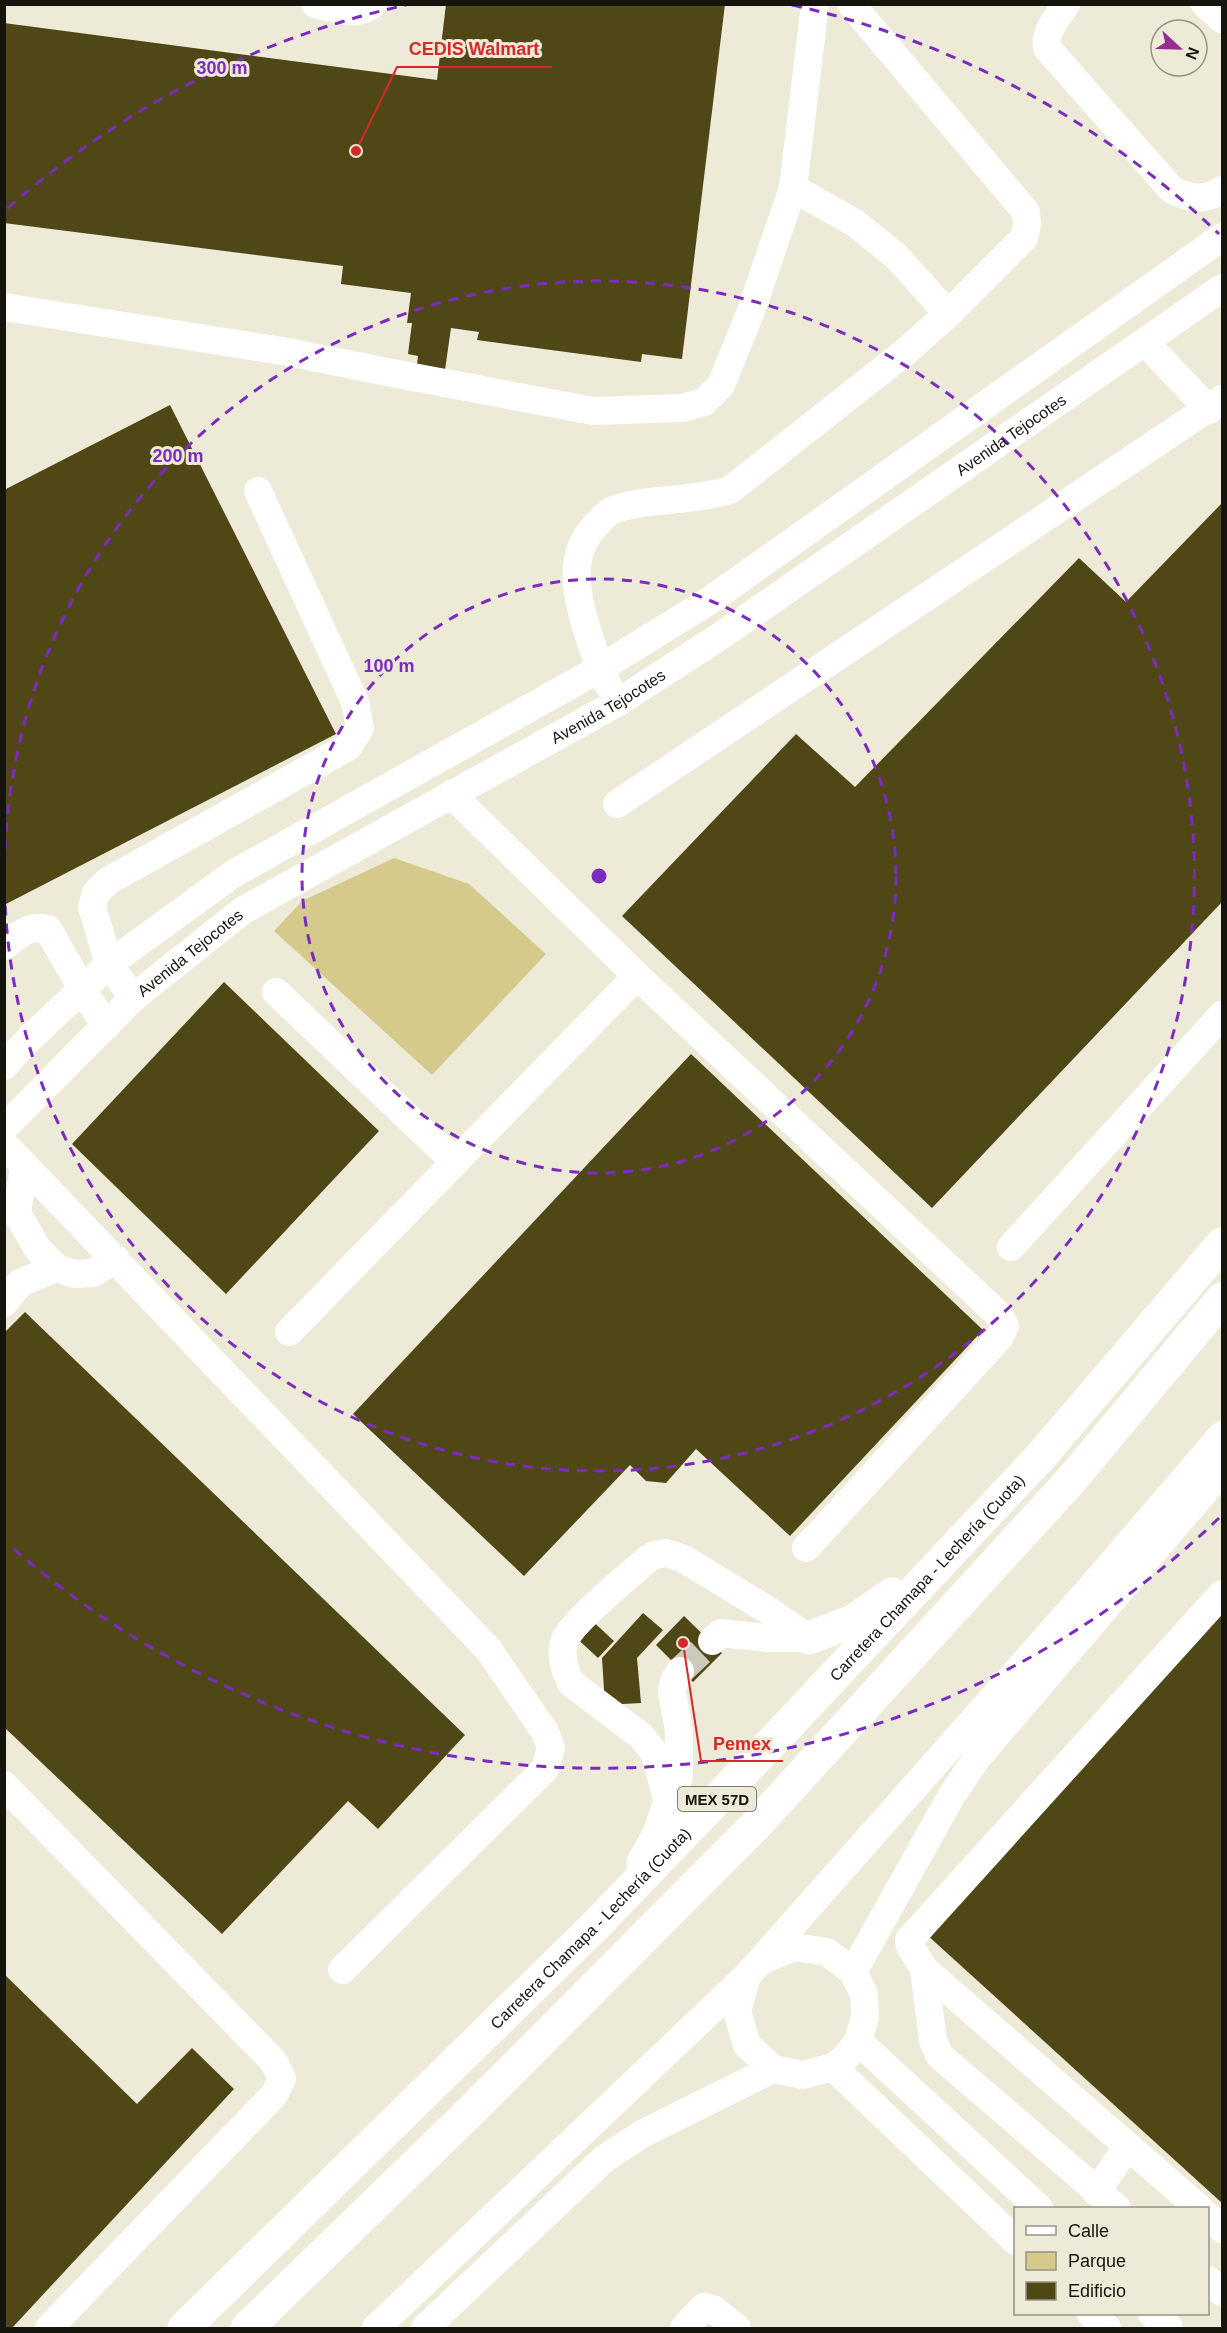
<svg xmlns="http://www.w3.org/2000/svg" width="1227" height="2333" font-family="Helvetica,sans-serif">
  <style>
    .green { fill: #d5ca8b }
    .building { fill: #504716 }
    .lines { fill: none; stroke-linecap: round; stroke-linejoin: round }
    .minor-tunnel { stroke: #cdcaba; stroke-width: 28; stroke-dasharray: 28 14; stroke-linecap: butt }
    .minor { stroke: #fff; stroke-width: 28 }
    .highway { stroke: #fff; stroke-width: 33 }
    .ring { fill: none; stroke: #7b2cbf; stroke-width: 3; stroke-dasharray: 10 8 }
    .labels { text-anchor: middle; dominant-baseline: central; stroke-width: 6; stroke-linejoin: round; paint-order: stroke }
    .shield { fill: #edead8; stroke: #56544a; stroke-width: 1.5 }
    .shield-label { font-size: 15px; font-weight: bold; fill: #15140d }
    .street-label { font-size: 16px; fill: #15140d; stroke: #edead8 }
    .centre { fill: #7b2cbf; stroke: #edead8; stroke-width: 3 }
    .ring-label { font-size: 18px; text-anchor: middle; font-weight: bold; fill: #7b2cbf; stroke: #edead8; stroke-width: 6; stroke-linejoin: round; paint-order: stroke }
    .leader { fill: none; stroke: #d62828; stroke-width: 2 }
    .callout-dot { fill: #d62828; stroke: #edead8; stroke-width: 2 }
    .callout-label { font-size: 18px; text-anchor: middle; font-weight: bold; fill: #d62828; stroke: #edead8; stroke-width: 6; stroke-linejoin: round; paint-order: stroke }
  </style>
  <rect width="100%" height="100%" fill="#edead8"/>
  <path class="green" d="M394,858L469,884L546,954L432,1075L274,931L302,901Z"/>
  <path class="building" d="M446,4H725L682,359L642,354L641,362L477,340L479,332L451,328L444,377L416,373L418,356L408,354L412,323H407L411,293L341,284L343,266L4,223V23L437,80Z
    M170,405L336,734L4,905V490Z
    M1222,503V902L932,1208L622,916L796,734L855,787L1079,558L1126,602Z
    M224,982L379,1131L226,1294L72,1144Z
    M691,1054L983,1330L790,1536L696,1449L666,1483L646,1481L630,1465L524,1576L353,1414Z
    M25,1312L465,1735L378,1829L348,1801L222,1934L4,1727V1333Z
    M1222,1606V2203L926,1934Z
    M643,1613L663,1630L637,1658L641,1703L605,1705L602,1658Z
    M587,1616L614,1641L598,1658L571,1633Z
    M684,1616L722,1653L693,1682L656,1645Z
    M4,1974L137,2104L192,2048L234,2089L12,2328H4Z"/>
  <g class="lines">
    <path class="minor-tunnel" d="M680,1671L712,1641"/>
    <g class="minor">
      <path d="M315,4C332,8 358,18 373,4"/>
      <path d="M1066,4C1058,18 1044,31 1047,48L1172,190C1190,199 1205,201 1222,190"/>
      <path d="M1205,4L1222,19"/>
      <path d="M793,188L855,223L896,256L948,314"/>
      <path d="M4,307L288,352L402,375L593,411L683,408L704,402L721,385L751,311L793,188L815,4"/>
      <path d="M1145,342L1209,410"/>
      <path d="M608,685C599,668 594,651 588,633C577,598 566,555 596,525C601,520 606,513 613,510C651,497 692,502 730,490L904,353L948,314L1024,238L1027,225L1026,212L851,4"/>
      <path d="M451,794L637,976L1000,1316L1005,1326L999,1338L806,1548"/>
      <path d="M617,804L1222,399"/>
      <path d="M4,946C19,935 29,924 48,929L82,989L106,1026"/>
      <path d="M276,992L455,1162"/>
      <path d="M133,998L109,964L92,907L96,893L108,881L348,747L360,728L355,702L258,491"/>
      <path d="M4,1066L29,1039L109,964L233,874L599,669L709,601L1222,237"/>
      <path id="s1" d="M4,1128L133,998L242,911L617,703L722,635L1222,288"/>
      <path d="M4,1144L488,1649L545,1732L551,1748L545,1769L342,1970"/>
      <path d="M24,1167L17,1213L37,1248L56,1268L75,1274L93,1273L116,1259"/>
      <path d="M1011,1247L1222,1015"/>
      <path d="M4,1303L20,1283L56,1268"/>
      <path d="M289,1332L637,976"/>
      <path d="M712,1641L721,1633L766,1638H809"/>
      <path d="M4,1785L274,2062L282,2079L274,2095L49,2328"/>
      <path d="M669,1805L654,1752L641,1736L571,1683C565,1671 560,1655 564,1642C571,1622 630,1575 648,1559L655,1555L666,1553L684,1559L766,1609L809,1638"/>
      <path d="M669,1805L679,1777V1731L672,1692L674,1681L680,1671"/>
      <path d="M924,1969L933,2041L940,2056L1117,2208"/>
      <path d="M853,1972L952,1795L977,1758L1222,1471"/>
      <path d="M747,1976L737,2011L747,2045L773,2069L803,2075L833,2067L847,2056L858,2041L865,2018L864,1994L853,1972L827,1952L794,1947L765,1959"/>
      <path d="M858,2041L1039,2208"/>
      <path d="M833,2067L1016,2241"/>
      <path d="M1096,2192L1128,2146"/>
      <path d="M1199,2208L924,1969L910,1946L909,1940L1222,1594"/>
      <path d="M1208,2216L1222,2229"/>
      <path d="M1208,2280L1222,2292"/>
      <path d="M1091,2314L1107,2328"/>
      <path d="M1152,2314L1169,2328"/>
      <path d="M376,2328L747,1976L1095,1583L1222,1435"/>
      <path d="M425,2328L604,2159L642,2134L773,2069"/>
      <path d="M684,2328L704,2307L713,2309L737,2328"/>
    </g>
    <g class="highway">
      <path d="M809,1638L853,1621L892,1594"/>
      <path d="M643,1863L659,1834L669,1805"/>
      <path id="s2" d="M184,2328L595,1926L776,1738L1042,1455L1222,1244"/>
      <path d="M247,2328L471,2111L755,1826L1073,1478L1222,1299"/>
    </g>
  </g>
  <g class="ring">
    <circle cx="599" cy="876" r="297"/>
    <path d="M5 850A595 595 0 1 1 5 902"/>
    <path d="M1219 1518A892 892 0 0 1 8 1544M8 208A892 892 0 0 1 406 5M792 5A892 892 0 0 1 1219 234"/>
  </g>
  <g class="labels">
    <rect class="shield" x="678" y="1787" width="78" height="24" rx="4.5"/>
    <g class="shield-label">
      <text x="717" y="1799">MEX 57D</text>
    </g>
    <g class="street-label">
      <text stroke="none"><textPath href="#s1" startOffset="1228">Avenida Tejocotes</textPath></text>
      <text stroke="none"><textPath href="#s1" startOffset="742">Avenida Tejocotes</textPath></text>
      <text stroke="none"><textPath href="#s1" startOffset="256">Avenida Tejocotes</textPath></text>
      <text stroke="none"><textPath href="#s2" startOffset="1056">Carretera Chamapa - Lechería (Cuota)</textPath></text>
      <text stroke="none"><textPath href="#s2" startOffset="570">Carretera Chamapa - Lechería (Cuota)</textPath></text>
    </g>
  </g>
  <circle cx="599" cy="876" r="9" class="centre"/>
  <g class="ring-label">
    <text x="222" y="74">300 m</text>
    <text x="178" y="462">200 m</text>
    <text x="389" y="672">100 m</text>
  </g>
  <path class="leader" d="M356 151L397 67H552M683 1643L701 1761H783"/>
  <g class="callout-dot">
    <circle cx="356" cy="151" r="6"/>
    <circle cx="683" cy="1643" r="6"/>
  </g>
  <g class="callout-label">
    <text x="474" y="55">CEDIS Walmart</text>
    <text x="742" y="1750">Pemex</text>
  </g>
  <rect width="1227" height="2333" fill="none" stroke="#15140d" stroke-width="12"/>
  <rect x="1014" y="2207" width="195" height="108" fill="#edead8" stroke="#979487" stroke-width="1.5"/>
  <rect x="1026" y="2226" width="30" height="9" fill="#ffffff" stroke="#979487" stroke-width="1.5"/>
  <text x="1068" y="2237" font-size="18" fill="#15140d">Calle</text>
  <rect x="1026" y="2252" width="30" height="18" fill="#d5ca8b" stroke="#979487" stroke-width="1.5"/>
  <text x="1068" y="2267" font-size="18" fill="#15140d">Parque</text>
  <rect x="1026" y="2282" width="30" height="18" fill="#504716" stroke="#979487" stroke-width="1.5"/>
  <text x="1068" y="2297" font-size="18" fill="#15140d">Edificio</text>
  <g transform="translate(1179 48) rotate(112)"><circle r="28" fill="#edead8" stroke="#979487" stroke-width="1.5"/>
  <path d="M0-4.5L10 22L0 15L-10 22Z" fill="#962d90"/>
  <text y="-9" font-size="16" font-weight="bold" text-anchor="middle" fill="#15140d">N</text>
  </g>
</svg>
